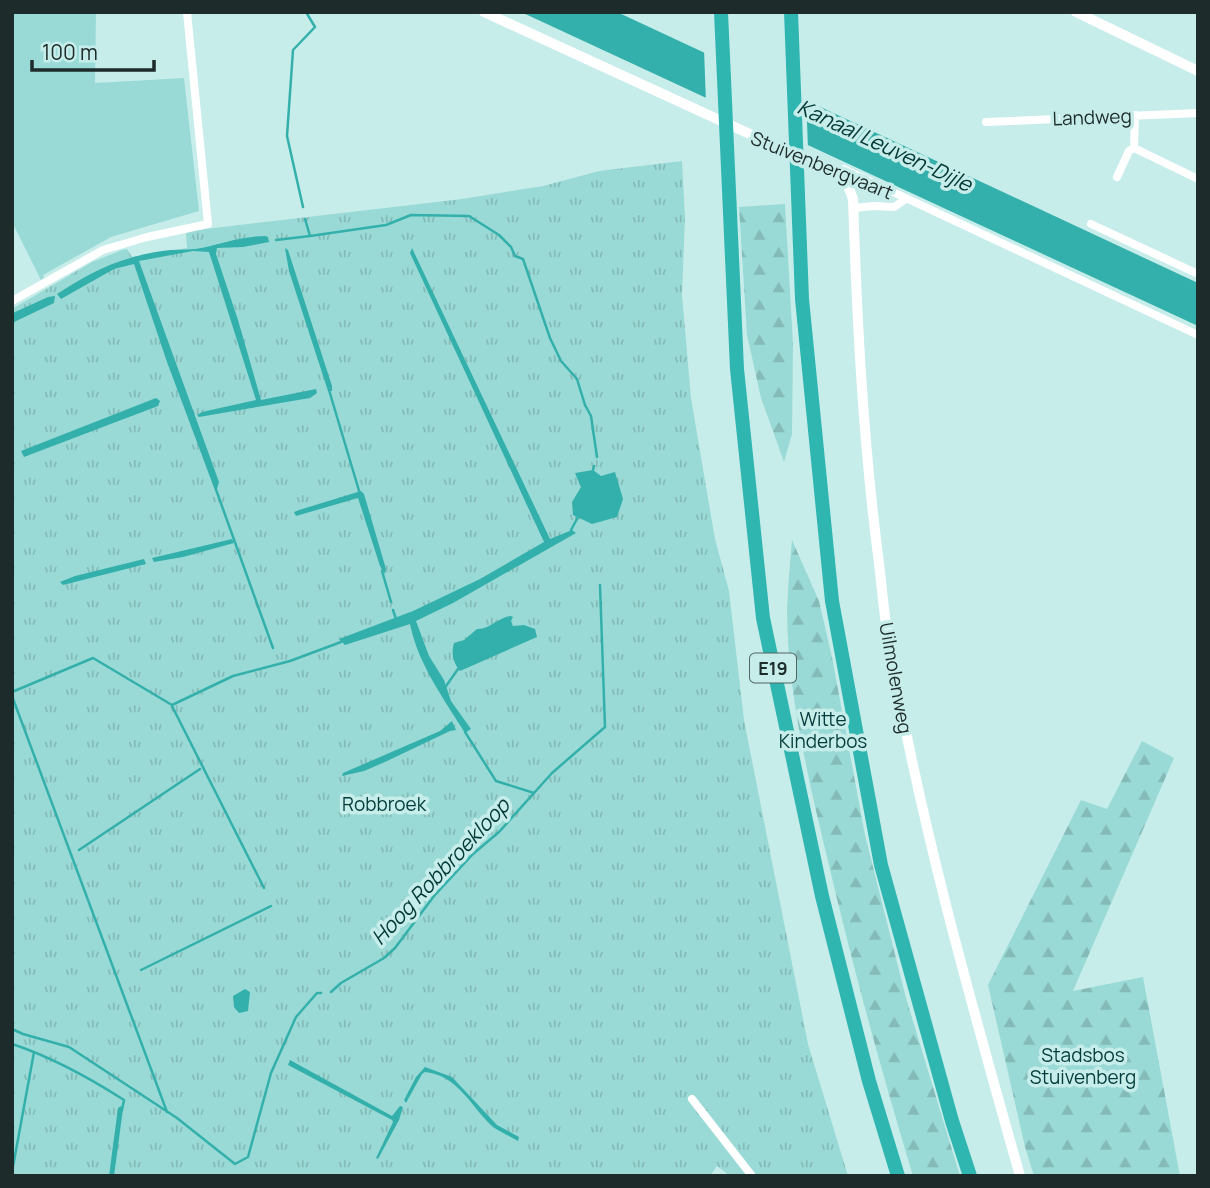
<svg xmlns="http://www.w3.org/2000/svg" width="1210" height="1188" font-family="Manrope,sans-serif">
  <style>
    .green { fill: #9adad6 }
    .forest { fill: url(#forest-firs) }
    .park { fill: url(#park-tufts) }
    .water { fill: #33b0ab }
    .pier { fill: #c7edeb }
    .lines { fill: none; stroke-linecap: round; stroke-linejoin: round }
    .stream { stroke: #33b0ab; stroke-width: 2.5 }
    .minor { stroke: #fff; stroke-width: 8 }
    .secondary { stroke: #fff; stroke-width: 10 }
    .motorway { stroke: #2fb6b1; stroke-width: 14 }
    .labels { text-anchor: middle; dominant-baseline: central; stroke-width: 7; stroke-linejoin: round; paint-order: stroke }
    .shield { fill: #c7edeb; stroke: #506564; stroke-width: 2 }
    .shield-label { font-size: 18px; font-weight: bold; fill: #1d2b2a }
    .street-label { font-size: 19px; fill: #1d2b2a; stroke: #c7edeb }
    .park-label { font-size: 19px; fill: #033d3b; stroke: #c7edeb }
    .water-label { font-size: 21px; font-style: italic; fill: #003836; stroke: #c7edeb }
  </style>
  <defs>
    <pattern id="forest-firs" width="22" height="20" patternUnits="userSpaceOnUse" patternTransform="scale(1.75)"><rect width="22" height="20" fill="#9adad6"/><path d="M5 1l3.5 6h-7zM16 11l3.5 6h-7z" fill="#84bbb8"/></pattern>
    <pattern id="park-tufts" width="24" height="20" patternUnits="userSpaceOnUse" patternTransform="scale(1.75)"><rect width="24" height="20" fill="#9adad6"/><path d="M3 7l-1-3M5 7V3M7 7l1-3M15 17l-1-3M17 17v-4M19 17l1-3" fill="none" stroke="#84bbb8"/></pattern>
  </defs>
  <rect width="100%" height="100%" fill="#c7edeb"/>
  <path class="green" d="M12,12H96L95,83L184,78L199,211L111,237L43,275L44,278L41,280L12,222Z"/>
  <path class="forest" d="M785,204L793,344L792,434L784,462L761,398L747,335L739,207Z
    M792,540L819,601L832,657L865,835L906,998L960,1176H913C881,1070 852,964 827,857C808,778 787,690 787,609C788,586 790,563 792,540Z
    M1142,741L1174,758L1073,991L1143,977L1180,1176H1034L1025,1147L988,985L1081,800L1107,809Z"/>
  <path class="park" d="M682,161L685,217L682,295L691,398L715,539L729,591L744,720L808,1044L848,1176H730L717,1166L710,1176H12V309L92,262L122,250L127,249L132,257L187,248L186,233L197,230L462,199L543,186L599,171Z"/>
  <path class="water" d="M521,12H617L1198,283V326Z
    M265,236L268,237L269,242L243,247L217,248L216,254L238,320L261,400L316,389L317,393L310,398L199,417L197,415L202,412L256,400L209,252L193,251L139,261L219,482L217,489L213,485L167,362L134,264L114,269L61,299L57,294C92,271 121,257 162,251C173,249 184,250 195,249C219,245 240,236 265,236Z
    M285,248L288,250L332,386V391H328L289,271Z
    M412,248L550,539L572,530L576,533L453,603L416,621L429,656L444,680L451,701L471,729L465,733C444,699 418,664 410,624L345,645L339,639L413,611L480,579L544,542L410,253Z
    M55,296L54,303L12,323L13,313L48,297Z
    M156,398L160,401L158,406L24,457L21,451Z
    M593,470L601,476L615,472L623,499L617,517L592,524L573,515L572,502L581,487L575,473Z
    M361,491L364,494L386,569L385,574L380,566L358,498L296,516L294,512L299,510Z
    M232,539L234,543L183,557L154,562L152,558Z
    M144,559L146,564L67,584L63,585L60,582L75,576Z
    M511,616L513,617L511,621L513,626L524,625L535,629L537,637L460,671C453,662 451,654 454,643L464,640L477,629C489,630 499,617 511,616Z
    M452,721L456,730L450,731L385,762L364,771L342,776L343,773L440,731Z
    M245,989L250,992L248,1011L239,1013L234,1007L233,996Z
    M290,1060L392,1116L400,1106L403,1107L399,1120L378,1159L376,1158L393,1122L392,1120L288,1065Z
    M425,1067L452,1077L497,1125L519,1137L518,1141C510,1136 500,1132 493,1127C471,1107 458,1075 425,1072L422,1074L406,1103L404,1100L416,1077Z
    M121,1106L123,1109L114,1176H109L118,1108Z"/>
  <path class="pier" d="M704,49L806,96L808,149L706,103Z"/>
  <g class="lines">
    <path class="stream" d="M303,207L287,136L293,50L315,27L306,12
      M305,219L310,236L386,225L411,215L469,216L499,235L511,247L515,256L523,259L550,338L561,361L577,379L585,405L591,416L597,457
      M276,240L310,236
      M329,390L360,494
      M593,470L594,466
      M214,484L273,648
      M571,530L578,517
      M382,571L391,602
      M393,610L396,619
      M444,689L458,669
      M12,692L93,658L172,705L233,676L290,661L341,642
      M12,696L167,1112
      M172,706L264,888
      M465,732L496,781L534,793
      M79,850L200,769
      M141,970L271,906
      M331,992L341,983L384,958L395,948L434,896L473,854L499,832L552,773L605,727L600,585
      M12,1029L23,1034L69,1047L177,1118L235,1164L248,1157L271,1073L296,1017L317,993H321
      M12,1044C52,1057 88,1077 124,1100L122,1110
      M12,1172L34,1052"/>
    <path class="minor" d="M1135,115L1134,148L1198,179
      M986,122L1198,113
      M835,173L844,169L1198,335
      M1117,177L1129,151L1134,148
      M853,208L874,206L894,207L906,199
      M1091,224L1198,274
      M12,301L103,250L147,237L208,224L187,12
      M692,1099L752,1176"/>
    <path class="secondary" d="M484,12L835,173L848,186L853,199C857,321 863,442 879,563C882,589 884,616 889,642C920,823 970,999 1020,1176
      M1076,12L1198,71"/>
    <path class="motorway" d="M721,12L737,369L763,618L822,896L869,1081L898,1176
      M791,12L802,299L832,601L881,865L952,1121L970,1176"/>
  </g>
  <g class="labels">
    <rect class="shield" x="750" y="653.5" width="46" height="29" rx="5"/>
    <g class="shield-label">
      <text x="773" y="668">E19</text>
    </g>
    <g class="street-label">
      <text transform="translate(1092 117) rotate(-2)">Landweg</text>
      <text transform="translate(822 165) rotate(22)">Stuivenbergvaart</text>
      <text transform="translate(896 678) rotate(80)">Uilmolenweg</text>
    </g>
    <g class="park-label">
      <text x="823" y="719">Witte<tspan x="823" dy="22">Kinderbos</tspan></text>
      <text x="384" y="804">Robbroek</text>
      <text x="1083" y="1055">Stadsbos<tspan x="1083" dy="22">Stuivenberg</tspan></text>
    </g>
    <g class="water-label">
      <text transform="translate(885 145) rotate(25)">Kanaal Leuven-Dijle</text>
      <text transform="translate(440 871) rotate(-47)">Hoog Robbroekloop</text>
    </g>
  </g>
  <rect width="1210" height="1188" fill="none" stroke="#1d2b2a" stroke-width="28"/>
  <path d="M32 60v10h122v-10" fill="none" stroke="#1d2b2a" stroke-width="3.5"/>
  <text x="42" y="60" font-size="21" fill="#1d2b2a" stroke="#c7edeb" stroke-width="5" paint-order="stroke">100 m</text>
</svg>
